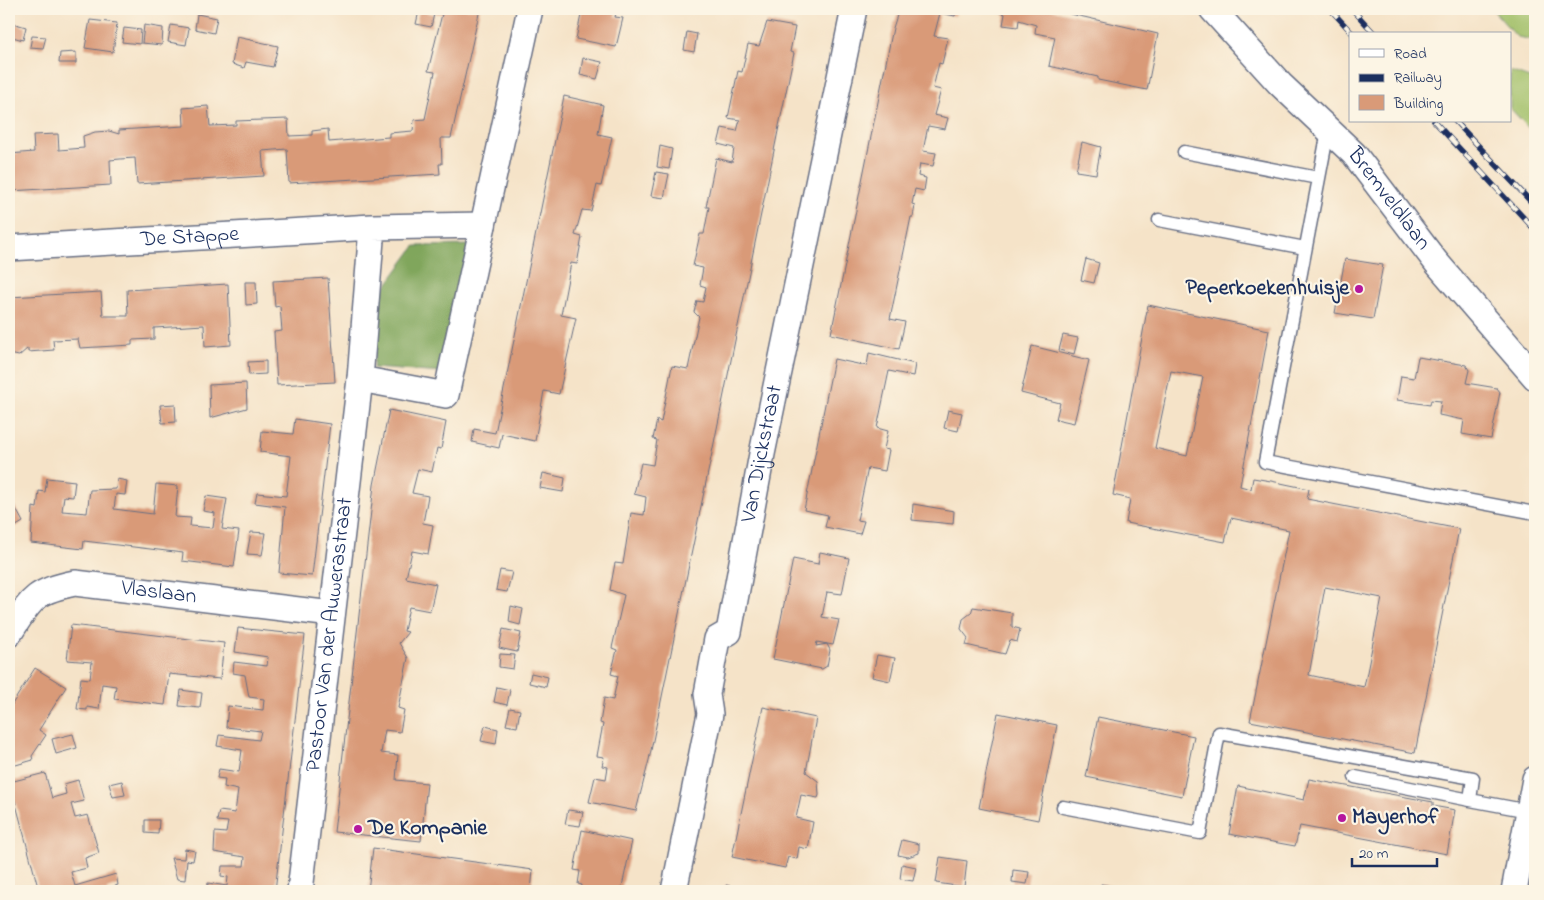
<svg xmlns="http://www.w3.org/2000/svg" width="1544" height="900" font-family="'Indie Flower',sans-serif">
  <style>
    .green { fill: #a1bf67; stroke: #5e7762 }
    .forest { fill: #80a65c; stroke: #4e6a5d }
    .building { fill: #d99a78; fill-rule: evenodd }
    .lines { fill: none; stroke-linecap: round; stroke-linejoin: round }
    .lane-casing { stroke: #676e83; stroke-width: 15 }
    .street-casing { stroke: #676e83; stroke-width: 28 }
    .lane { stroke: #fff; stroke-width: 12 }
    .street { stroke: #fff; stroke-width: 25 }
    .rail-casing { stroke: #1b2f5e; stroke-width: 5.5 }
    .rail { stroke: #fcf5e5; stroke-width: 4; stroke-dasharray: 11; stroke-linecap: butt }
    .poi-dot { fill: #b5179e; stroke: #fcf5e5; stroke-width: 2 }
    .labels { text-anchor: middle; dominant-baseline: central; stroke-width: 4.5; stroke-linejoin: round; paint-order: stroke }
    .street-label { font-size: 22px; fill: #1b2f5e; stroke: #fcf5e5 }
    .poi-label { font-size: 22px; font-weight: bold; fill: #1b2f5e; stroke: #fcf5e5; text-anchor: start }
  </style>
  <rect width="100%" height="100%" fill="#fcf5e5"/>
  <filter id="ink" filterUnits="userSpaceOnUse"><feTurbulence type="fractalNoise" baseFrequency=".02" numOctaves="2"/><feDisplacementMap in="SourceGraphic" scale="10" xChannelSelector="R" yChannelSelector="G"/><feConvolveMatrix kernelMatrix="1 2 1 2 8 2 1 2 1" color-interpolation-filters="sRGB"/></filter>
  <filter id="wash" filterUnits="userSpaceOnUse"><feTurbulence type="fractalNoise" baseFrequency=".0096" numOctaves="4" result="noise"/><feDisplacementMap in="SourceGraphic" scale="20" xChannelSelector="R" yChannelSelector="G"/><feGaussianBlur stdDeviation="1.12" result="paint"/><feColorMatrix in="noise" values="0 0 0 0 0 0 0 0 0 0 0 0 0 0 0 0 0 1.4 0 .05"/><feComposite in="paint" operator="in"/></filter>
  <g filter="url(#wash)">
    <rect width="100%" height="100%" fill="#f5e3c8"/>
    <path class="green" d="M1492,9H1535V40L1517,37Z
      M1510,71L1535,80V135L1510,108Z"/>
    <path class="forest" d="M472,245L442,373L373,368L382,291L415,246Z"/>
    <g id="blocks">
      <path class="building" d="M436,9H480L451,138H441L442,164H439L440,174L289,183L287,149L262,151L264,176L137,184L135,158L120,159L110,160L111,185L9,191V154L34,152L33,135L58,134L59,150L84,148L83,136L95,132L109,131L119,134V130L184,126L183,108L208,106L210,126L236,125V121L288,119L289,136L312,135V131L328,129L329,142L389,137V133L413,131L414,120L425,119L435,72L428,71L442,14L435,13Z
        M587,9H617L615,17L623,18L616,47L576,39L582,10Z
        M899,9H957L955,16L940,13L934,36L948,38L942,64L939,63L933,88L941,90L934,115L948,118L945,129L928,126L923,151L936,153L933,166L920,164L918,176L926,178L924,191L915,189L912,204L915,205L913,217H911L890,319L905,322L899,349L831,334L893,28Z
        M983,9H1049L1158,34L1147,90L1098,80V77L1049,66L1055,37L1035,33L1036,25L1019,20L1018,27L1003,25L1005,14Z
        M419,11L434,14L431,27L416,24Z
        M197,14L217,18L214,33L195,29Z
        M90,20L117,23L113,52L85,48Z
        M9,22L26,27L23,40L9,36Z
        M767,22L795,27L790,52L794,53L649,760L636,811L589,802L595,777L606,779L608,767L602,766L604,757L597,756L603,724L600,723L604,698L613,700L618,676L611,674L617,650L612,648L624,595L610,590L615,563L623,564L631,513L644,515L646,497L634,494L641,463L653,465L657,440L653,439L657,420L661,422L672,366L688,369L699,317L694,312L697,301L703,302L706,287L700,285L703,268L693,266L700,234H704L709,207H706L716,158L732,162L734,148L718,144L722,128L737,131L740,120L728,118L738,71L742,72L748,44L759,46Z
        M144,25L163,28L162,45L142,43Z
        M171,25L189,28L186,45L168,42Z
        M124,28L141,30L140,44L122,42Z
        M687,32L697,34L694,52L684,50Z
        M32,36L46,37L43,48L30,47Z
        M237,37L278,46L273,67L246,62L244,68L232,64Z
        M76,52V63H59L60,53Z
        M583,58L602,62L597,79L580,75Z
        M564,96L603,105L598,134L612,137L601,186L597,185L591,211L582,210L575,235L582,237L577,264L571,263L561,315L576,318L559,394L544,391L535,441L502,434L499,448L472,442L474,429L495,433Z
        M1082,142L1101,147L1096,174L1076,171Z
        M660,146L672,149L669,169L657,167Z
        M656,172L669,174L664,198L651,196Z
        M1086,259L1099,263L1094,283L1081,280Z
        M1345,259L1383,265L1373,319L1335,313Z
        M328,278L335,382L277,385L274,332L282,331L280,306L275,307L273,281Z
        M245,282H256L257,304L246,305Z
        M228,284L231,345L205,347L204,325L154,328V339L132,340V345L80,348L78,339L53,340L54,350L28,352V348L19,356L9,354V297L101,292L103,316H128L127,290Z
        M1148,305L1269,330L1240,486L1251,489L1253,478L1271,481L1309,489L1307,499L1459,529L1415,753L1250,721L1289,530L1231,518L1225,542L1126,523L1130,499L1113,495ZM1171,371L1203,377L1187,456L1155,448ZM1325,587L1382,598L1364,687L1309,675Z
        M1063,335L1078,338L1074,354L1059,350Z
        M1032,346L1089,360L1074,423L1056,419L1060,403L1021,393Z
        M869,353L915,364L913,376L889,371L877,428L888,431L884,449L889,450L885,471L868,468L857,520L864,521L860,534L825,527L828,515L804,510L834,359L867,366Z
        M1418,357L1466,365L1469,370L1466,383L1497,388L1500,392L1491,439L1462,434L1464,420L1439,415L1441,401L1431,400L1430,405L1397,400L1401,376L1414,378Z
        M266,361V374L249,375L248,362Z
        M246,383L247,408L210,418L209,385Z
        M175,404L176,422L162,423L160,405Z
        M389,410L446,422L441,449L437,448L432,472L418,469L412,493L428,496L423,523L433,525L428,554L412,551L406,578L436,584L430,611L409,607L404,631L408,632L399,643L408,658L398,708L404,710L400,732L385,730L381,753L398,755L396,780L427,783L421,841L334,832L374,485Z
        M948,410L962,413L958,431L944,428Z
        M295,419L330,424L312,576L279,573L285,507L255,503L257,493L286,496L291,456L260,452L262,431L293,434Z
        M543,473L565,478L563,492L540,488Z
        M47,478L75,481L73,497L64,496L62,511L87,513L90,490L116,489L117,479L127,481L125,495L116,494L114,509L153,514L156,484L178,486L175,517L191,518L190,526L213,528L215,513L203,511L206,496L227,499L222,529L239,531L234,567L182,561L183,553L109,544L84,541L83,549L31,543L33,507L37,508L39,491L45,492Z
        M9,496L23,522L11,529L9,525Z
        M913,504L954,511L953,524L912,520Z
        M251,532L266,533L262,555L247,554Z
        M820,552L849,558L842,594L827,592L822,617L839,620L833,645L817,642L816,646L827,644L830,650L827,666L822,669L773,659L793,559L818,564Z
        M500,570L512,572L507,592L496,590Z
        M511,606L523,609L520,625L509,622Z
        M973,607L1012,613V627L1020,629L1017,642L1010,640L1005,654L966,645L968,638L961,629L963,619L971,613Z
        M71,625L224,643L220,679L169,674L165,705L114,699L116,686L102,684L99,709L87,707V710L77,709L81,678L90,679L92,662L67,660Z
        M238,628L305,635L275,891H207L208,883L227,886L228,877L221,876L222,866H244L245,857L214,852L215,832L226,833L228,822L217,821L219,811L235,813L238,790L224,787L225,779L217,778L219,769L239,772L242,750L217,746L219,735L259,740L261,731L226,727L228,706L263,710L264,699L249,697L245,675L233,673L234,662L267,666L268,657L235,652Z
        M503,629L521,633L517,652L499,648Z
        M500,654L515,655L513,669L499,667Z
        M877,655L895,658L890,681L872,677Z
        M35,668L66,687L39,730L46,735L32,756L33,760L9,767V709Z
        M531,673L548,677L546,687L529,683Z
        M497,687L510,690L507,705L494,702Z
        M181,690L202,693L200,708L179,706Z
        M763,707L816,718L806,772L818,781L819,795L818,798L801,795L796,818L813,822L808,849L799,847L797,859L788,857L785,868L732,857Z
        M510,708L520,710L517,727L506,725Z
        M998,713L1057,725L1038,820L979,808Z
        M1098,717L1194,736L1182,796L1086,777Z
        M485,726L498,729L496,744L481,741Z
        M73,734L77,748L56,754L52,739Z
        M45,773L52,798L66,794L64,784L78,780L84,801L71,804L75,818L88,815L99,853L85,858L87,868L71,872L75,886L116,874L118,885L107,889V891H39L10,782Z
        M1309,779L1433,802V806L1455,810L1447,854L1300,826L1295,846L1229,834L1238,786L1304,800Z
        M122,781L125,795L113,797L109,784Z
        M568,810L583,812L580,826L565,824Z
        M145,820H159L158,834L145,833Z
        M582,830L632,841L621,891H581L582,885L578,884L580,871L574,870Z
        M902,840L919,844V853L908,857L898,855Z
        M373,848L533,870L531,891H368Z
        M185,849L195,851L193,861L187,860L185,880L177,879L171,858L184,859Z
        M940,857L967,861L964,887L936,883Z
        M902,864L916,867L913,881L900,879Z
        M1013,870L1029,872L1027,884L1012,882Z
        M1101,884L1112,886V891H1100Z
        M726,885L744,889V891H725Z"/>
    </g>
  </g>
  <g filter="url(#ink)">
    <use href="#blocks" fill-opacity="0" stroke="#676e83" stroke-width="1"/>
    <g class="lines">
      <g class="lane-casing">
        <path id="lane" d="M1328,131L1265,462L1535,513
          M1184,152L1318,178
          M1159,220L1305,248
          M1355,777L1470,800
          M1063,807L1200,833L1219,733L1473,778L1470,800L1529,811"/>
      </g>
      <g class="street-casing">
        <g id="street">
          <path id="s1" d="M1212,9L1280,84L1354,154L1436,262L1535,377"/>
          <path d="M483,225L530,9"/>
          <path id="s2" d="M9,248L372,227L483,225L446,395L360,379L372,227"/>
          <path id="s3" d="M9,634C31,600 33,591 75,583L332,614"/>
          <path id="s4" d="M300,891L360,379"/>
          <path id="s5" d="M674,891L710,714L707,694L717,639L729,632L762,454L854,9"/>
          <path d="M1514,891L1535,779"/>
        </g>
      </g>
      <use href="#lane" class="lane"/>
      <use href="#street" class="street"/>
      <g class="rail-casing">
        <path id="rail" d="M1330,9L1353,34
          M1352,9L1375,34
          M1434,121L1535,230
          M1455,121L1535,206"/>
      </g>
      <use href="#rail" class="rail"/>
    </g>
  </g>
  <g class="poi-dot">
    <circle cx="1359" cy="289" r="5"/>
    <circle cx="1342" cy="818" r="5"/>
    <circle cx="358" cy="829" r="5"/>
  </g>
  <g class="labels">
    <g class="street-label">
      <text stroke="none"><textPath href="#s1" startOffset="260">Bremveldlaan</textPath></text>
      <text stroke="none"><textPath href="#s2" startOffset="181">De Stappe</textPath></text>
      <text stroke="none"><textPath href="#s5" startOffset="452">Van Dijckstraat</textPath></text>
      <text stroke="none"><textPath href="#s3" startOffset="172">Vlaslaan</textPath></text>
      <text stroke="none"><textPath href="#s4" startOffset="258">Pastoor Van der Auwerastraat</textPath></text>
    </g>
    <g class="poi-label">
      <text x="1349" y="289" text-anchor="end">Peperkoekenhuisje</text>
      <text x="1352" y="818">Mayerhof</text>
      <text x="368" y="829">De Kompanie</text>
    </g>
  </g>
  <rect width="1544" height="900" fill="none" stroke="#fcf5e5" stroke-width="30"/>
  <rect x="1349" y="32" width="162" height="90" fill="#fcf5e5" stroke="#a2a6af"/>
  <rect x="1359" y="49" width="25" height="8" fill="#ffffff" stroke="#a2a6af"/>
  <text x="1394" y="58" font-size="15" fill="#1b2f5e">Road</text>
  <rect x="1359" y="74" width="25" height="8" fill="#1b2f5e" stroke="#a2a6af"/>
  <text x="1394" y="82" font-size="15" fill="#1b2f5e">Railway</text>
  <rect x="1359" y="95" width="25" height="15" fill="#d99a78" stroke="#a2a6af"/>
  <text x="1394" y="108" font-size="15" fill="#1b2f5e">Building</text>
  <path d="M1352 858v8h85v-8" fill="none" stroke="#1b2f5e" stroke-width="2.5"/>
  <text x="1359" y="858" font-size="15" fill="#1b2f5e" stroke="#fcf5e5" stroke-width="4" paint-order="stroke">20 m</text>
</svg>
